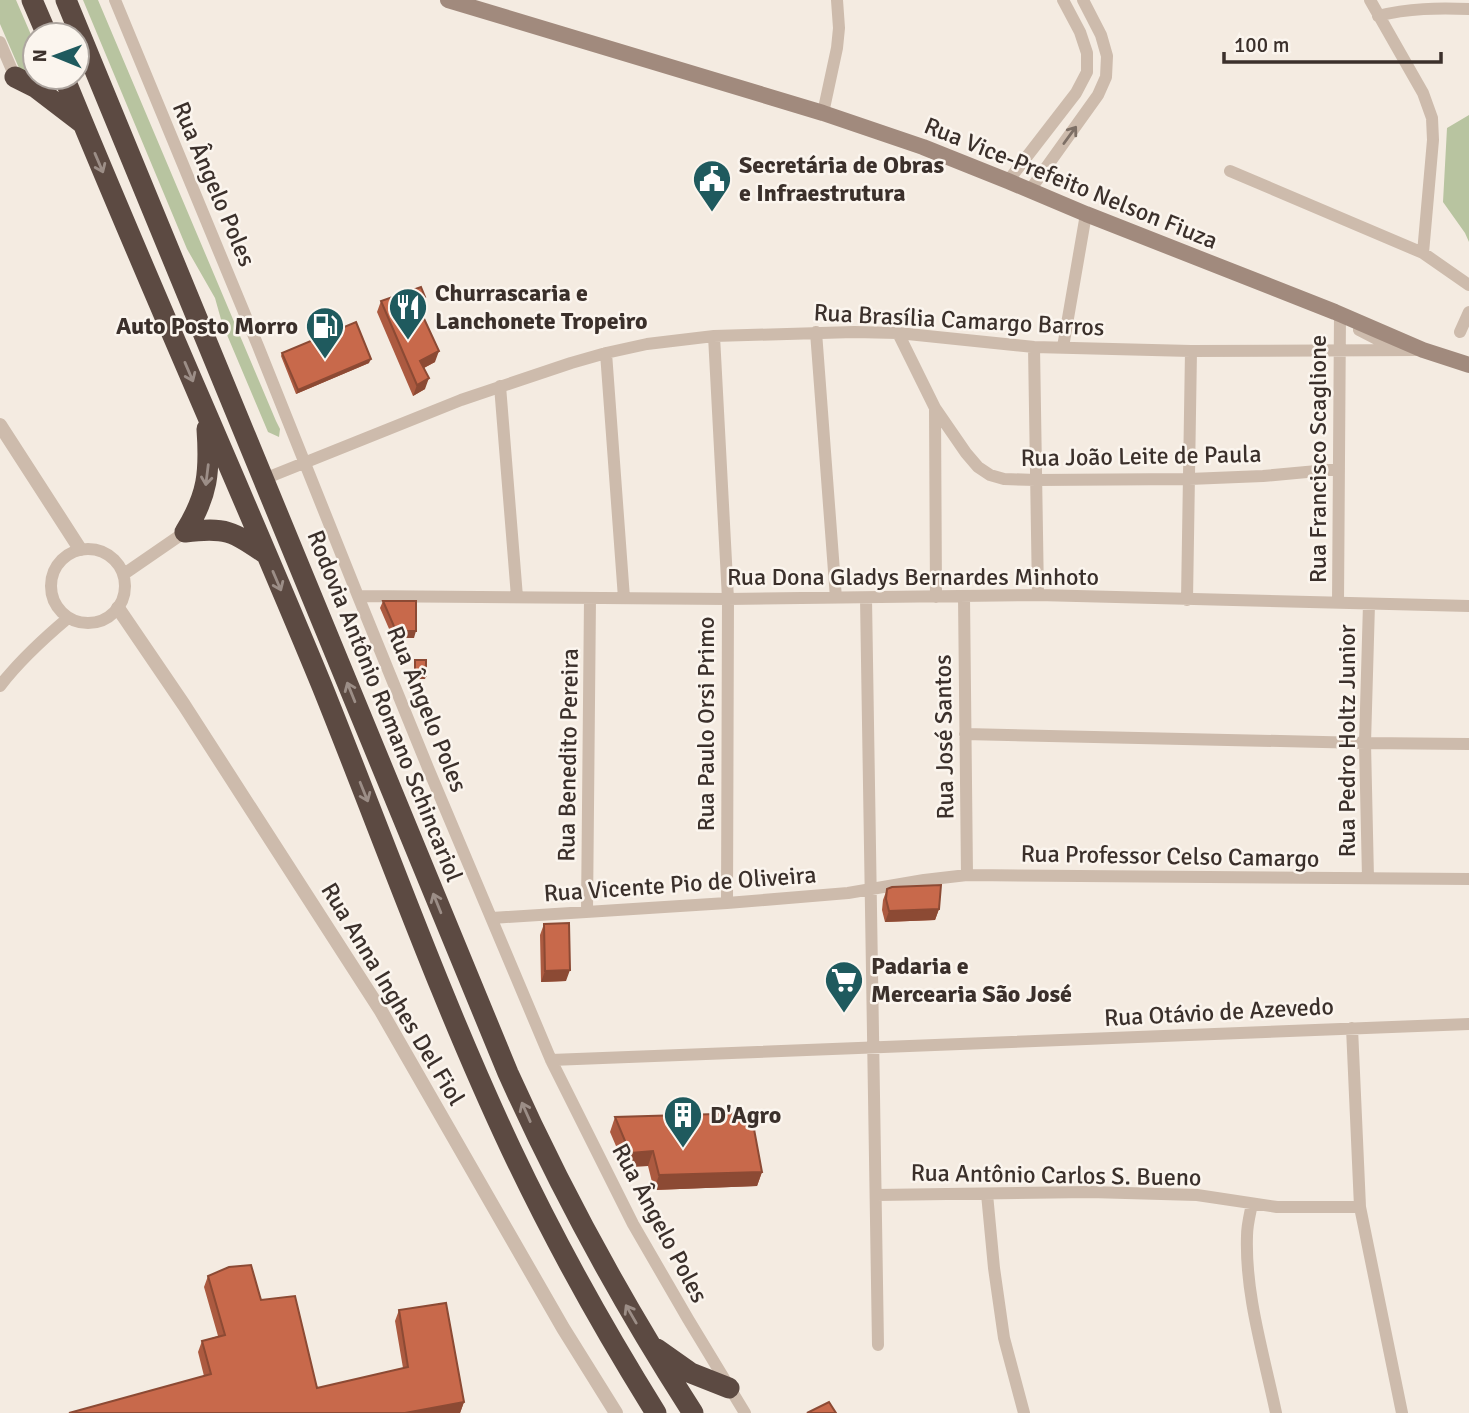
<svg xmlns="http://www.w3.org/2000/svg" width="1469" height="1413" font-family="Signika,sans-serif">
  <style>
    .green { fill: #b8c4a0 }
    .lines { fill: none; stroke-linecap: round; stroke-linejoin: round }
    .minor { stroke: #cdbbac; stroke-width: 12 }
    .tertiary { stroke: #cdbbac; stroke-width: 14 }
    .secondary { stroke: #a18a7d; stroke-width: 16 }
    .motorway { stroke: #5c4a42; stroke-width: 21 }
    .wall { fill: #ac5a40 }
    .shaded-wall { fill: #8c4a34 }
    .building { fill: #c8694b; stroke: #8c4a34; stroke-width: 2 }
    .oneway { stroke: #7d6f65 }
    .oneway2 { stroke: #9c8e87 }
    .labels { text-anchor: middle; dominant-baseline: central; stroke-width: 5; stroke-linejoin: round; paint-order: stroke }
    .poi-label { font-size: 24px; font-weight: bold; fill: #3b302b; stroke: #fbf5ee; text-anchor: start }
    .street-label { font-size: 24px; fill: #3b302b; stroke: #fbf5ee }
  </style>
  <rect width="100%" height="100%" fill="#f4ebe1"/>
  <path class="green" d="M0,0H16L35,44V77H49L54,89L19,68L0,24Z
    M83,0H98L276,421L280,429L279,437L268,432L222,323L215,298L187,249Z
    M1469,115V242L1465,233L1443,202L1447,128Z"/>
  <g class="lines">
    <path class="minor" d="M115,0L258,346L358,596L428,768L551,1060L633,1224L688,1319L745,1413
      M1370,0L1423,93L1432,118L1433,140L1423,253
      M1378,16C1409,8 1438,8 1469,9
      M0,42L15,77
      M823,113L837,48L839,28L837,0
      M1230,171L1423,253L1469,285
      M1008,181L1076,93L1087,72V53L1080,32L1063,0
      M1030,190L1098,95L1106,77L1107,56L1101,35L1083,0
      M1359,330L1396,349
      M816,332L836,598
      M1460,332L1469,312
      M898,333L935,408L966,453L978,467L990,475L1004,479L1036,480L1189,479L1263,476L1339,469
      M714,336L728,599L727,903
      M1034,347L1038,595
      M1063,347L1086,214
      M606,353L624,598
      M500,386L517,597
      M935,408L936,597
      M264,479L461,400L571,363L606,353L647,344L714,336L854,332L898,333L1034,347L1191,351L1419,350
      M51 586a37 37 0 1 1 74 0a37 37 0 1 1-74 0Z
      M124,574L185,532
      M358,596L728,599L1038,595L1469,606
      M964,597L967,875
      M866,598L878,1345
      M1187,600L1191,351
      M1338,603L1340,314
      M0,686C20,660 43,639 68,618
      M965,734L1365,743L1469,744
      M1368,878L1365,743L1369,604
      M587,912L590,598
      M492,918L727,903L848,893L924,880L967,875L1469,879
      M1352,1028L1360,1207L1402,1413
      M551,1060L1469,1024
      M987,1194L994,1268L1004,1338L1024,1413
      M876,1195L1090,1192L1197,1195L1277,1207H1360
      M1252,1204C1250,1214 1247,1225 1247,1236C1245,1295 1264,1355 1276,1413"/>
    <path class="tertiary" d="M0,425L80,549
      M118,608L184,705L381,1011L563,1328L616,1413"/>
    <path class="secondary" d="M448,0L823,113L923,147L1008,181L1086,214L1335,312L1423,350L1469,365"/>
    <path class="motorway" d="M32,0L47,35
      M66,0L508,1073C562,1193 622,1303 693,1413
      M15,77L35,87L82,123
      M64,77C147,281 238,482 322,686C384,840 440,998 511,1149C554,1240 603,1328 656,1413
      M185,532C208,495 210,472 207,429
      M185,532C226,527 232,531 266,554
      M657,1349L691,1373L729,1388"/>
  </g>
  <path class="wall" d="M425,297L424,302L426,306L423,315L435,362L424,368L425,389L413,396L377,312L381,301Z
    M282,353L369,363L296,394L281,356Z
    M383,601L414,638H393L380,608Z
    M887,889L939,909L935,920L885,922L882,910L883,900Z
    M544,924L566,981L541,982L540,935Z
    M615,1117L762,1172L757,1186L654,1190L648,1166L625,1167L610,1132Z
    M208,1276L261,1300L317,1388L403,1368L395,1321L399,1310L464,1402L460,1413H69L204,1376L198,1352L202,1341L218,1336L204,1287Z"/>
  <path class="shaded-wall" d="M426,306L422,317L420,310Z
    M439,351L435,362L416,372L420,361Z
    M371,359L369,363L296,394L298,390Z
    M429,378L425,389L413,396L417,385Z
    M396,631H416L414,638H393Z
    M415,675L426,676L425,679H414Z
    M939,909L935,920L885,922L889,911Z
    M570,970L566,981L541,982L545,971Z
    M653,1151L648,1166L625,1167L630,1153Z
    M762,1172L757,1186L654,1190L659,1175Z
    M464,1402L460,1413H405Z"/>
  <path class="building" d="M421,287L425,297L422,298L426,306L420,310L439,351L420,361L429,378L417,385L381,301Z
    M356,322L371,359L298,390L282,353Z
    M383,601H416V631H396Z
    M415,660H426V676L415,675Z
    M941,885L939,909L889,911L886,899L887,889L892,887Z
    M569,923L570,970L545,971L544,924Z
    M751,1113L762,1172L659,1175L653,1151L630,1153L615,1117Z
    M251,1265L261,1300L295,1296L317,1388L408,1367L399,1310L446,1303L464,1402L405,1413H69L211,1374L202,1341L225,1335L208,1276L229,1267Z
    M829,1402L836,1413H807Z"/>
  <defs><path id="oneway-shaft" d="M-6 0H5M1.5-3L5.5 0L1.5 3" fill="none" stroke-width="1.6" stroke-linecap="round" stroke-linejoin="round" transform="scale(1.75)"/></defs>
  <use class="oneway" href="#oneway-shaft" transform="translate(1070 135) rotate(-54)"/>
  <g class="oneway2">
    <use href="#oneway-shaft" transform="translate(99 163) rotate(67)"/>
    <use href="#oneway-shaft" transform="translate(189 372) rotate(67)"/>
    <use href="#oneway-shaft" transform="translate(207 475) rotate(97)"/>
    <use href="#oneway-shaft" transform="translate(277 581) rotate(67)"/>
    <use href="#oneway-shaft" transform="translate(351 692) rotate(-112)"/>
    <use href="#oneway-shaft" transform="translate(364 792) rotate(68)"/>
    <use href="#oneway-shaft" transform="translate(437 903) rotate(-112)"/>
    <use href="#oneway-shaft" transform="translate(526 1112) rotate(-114)"/>
    <use href="#oneway-shaft" transform="translate(631 1314) rotate(-120)"/>
  </g>
  <defs>
    <g id="civic-pin" transform="scale(2.0125)"><path d="M0 17L-7.5 6A9.5 9.5 0 1 1 7.5 6Z" fill="#1f5a5e" stroke="#fbf5ee"/><path d="M-.6-6.5H3V-4.5H.6V-3L4-1V1h2V6H-6V1h2V-1L-.6-3ZM-1.2 2.5V6h2.4V2.5Z" fill="#fff"/></g>
    <g id="restaurant-pin" transform="scale(2.0125)"><path d="M0 17L-7.5 6A9.5 9.5 0 1 1 7.5 6Z" fill="#1f5a5e" stroke="#fbf5ee"/><path d="M-5-6h1v4h1v-4h1v4h1v-4h1v5L-1.5 .5V6h-2V.5L-5-1ZM5-6V6H3V1.5H1.5Q1.5-4 5-6Z" fill="#fff"/></g>
    <g id="fuel-pin" transform="scale(2.0125)"><path d="M0 17L-7.5 6A9.5 9.5 0 1 1 7.5 6Z" fill="#1f5a5e" stroke="#fbf5ee"/><path d="M-5.5-6h7V0h2V4h1.3V-2.5L3-4.5l.8-.8L6-3V5H2.5V1h-1V6h-7ZM-4.2-4.7v3.2H.2V-4.7Z" fill="#fff"/></g>
    <g id="supermarket-pin" transform="scale(2.0125)"><path d="M0 17L-7.5 6A9.5 9.5 0 1 1 7.5 6Z" fill="#1f5a5e" stroke="#fbf5ee"/><path d="M-6-5.5h2.5l.6 2H6L4.5 2H-2.5L-4.4-4H-6ZM-1.5 3.2a1.3 1.3 0 1 0 .1 0ZM3 3.2a1.3 1.3 0 1 0 .1 0Z" fill="#fff"/></g>
    <g id="building-pin" transform="scale(2.0125)"><path d="M0 17L-7.5 6A9.5 9.5 0 1 1 7.5 6Z" fill="#1f5a5e" stroke="#fbf5ee"/><path d="M-4-6H4V6H1V3H-1V6H-4ZM-2.5-4.3h1.7v1.8h-1.7ZM.8-4.3h1.7v1.8H.8ZM-2.5-1h1.7V.8h-1.7ZM.8-1h1.7V.8H.8Z" fill="#fff"/></g>
  </defs>
  <g fill-rule="evenodd">
    <use href="#civic-pin" x="712" y="179"/>
    <use href="#restaurant-pin" x="408" y="307"/>
    <use href="#fuel-pin" x="325" y="326"/>
    <use href="#supermarket-pin" x="844" y="980"/>
    <use href="#building-pin" x="683" y="1115"/>
  </g>
  <g class="labels">
    <g class="poi-label">
      <text x="739" y="165">Secretária de Obras<tspan x="739" dy="28">e Infraestrutura</tspan></text>
      <text x="435" y="293">Churrascaria e<tspan x="435" dy="28">Lanchonete Tropeiro</tspan></text>
      <text x="298" y="326" text-anchor="end">Auto Posto Morro</text>
      <text x="871" y="966">Padaria e<tspan x="871" dy="28">Mercearia São José</tspan></text>
      <text x="710" y="1115">D'Agro</text>
    </g>
    <g class="street-label">
      <text transform="translate(1071 183) rotate(22)">Rua Vice-Prefeito Nelson Fiuza</text>
      <text transform="translate(214 184) rotate(67)">Rua Ângelo Poles</text>
      <text transform="translate(959 320) rotate(3)">Rua Brasília Camargo Barros</text>
      <text transform="translate(1141 456) rotate(-1)">Rua João Leite de Paula</text>
      <text transform="translate(1318 459) rotate(-90)">Rua Francisco Scaglione</text>
      <text x="913" y="577">Rua Dona Gladys Bernardes Minhoto</text>
      <text transform="translate(385 706) rotate(68)">Rodovia Antônio Romano Schincariol</text>
      <text transform="translate(427 709) rotate(68)">Rua Ângelo Poles</text>
      <text transform="translate(706 724) rotate(-90)">Rua Paulo Orsi Primo</text>
      <text transform="translate(944 737) rotate(-91)">Rua José Santos</text>
      <text transform="translate(1347 741) rotate(-90)">Rua Pedro Holtz Junior</text>
      <text transform="translate(568 755) rotate(-89)">Rua Benedito Pereira</text>
      <text transform="translate(1170 856) rotate(1)">Rua Professor Celso Camargo</text>
      <text transform="translate(680 884) rotate(-4)">Rua Vicente Pio de Oliveira</text>
      <text transform="translate(393 994) rotate(59)">Rua Anna Inghes Del Fiol</text>
      <text transform="translate(1219 1012) rotate(-3)">Rua Otávio de Azevedo</text>
      <text transform="translate(1056 1175) rotate(1)">Rua Antônio Carlos S. Bueno</text>
      <text transform="translate(660 1223) rotate(62)">Rua Ângelo Poles</text>
    </g>
  </g>
  <g transform="translate(56 56) rotate(271)"><circle r="33" fill="#fbf5ee" stroke="#aea6a0" stroke-width="2"/>
  <path d="M0-5L12 26L0 18L-12 26Z" fill="#1f5a5e"/>
  <text y="-10" font-size="19" font-weight="bold" text-anchor="middle" fill="#3b302b">N</text>
  </g>
  <path d="M1224 52v10h217v-10" fill="none" stroke="#3b302b" stroke-width="3.5"/>
  <text x="1234" y="52" font-size="21" fill="#3b302b" stroke="#fbf5ee" stroke-width="5" paint-order="stroke">100 m</text>
</svg>
